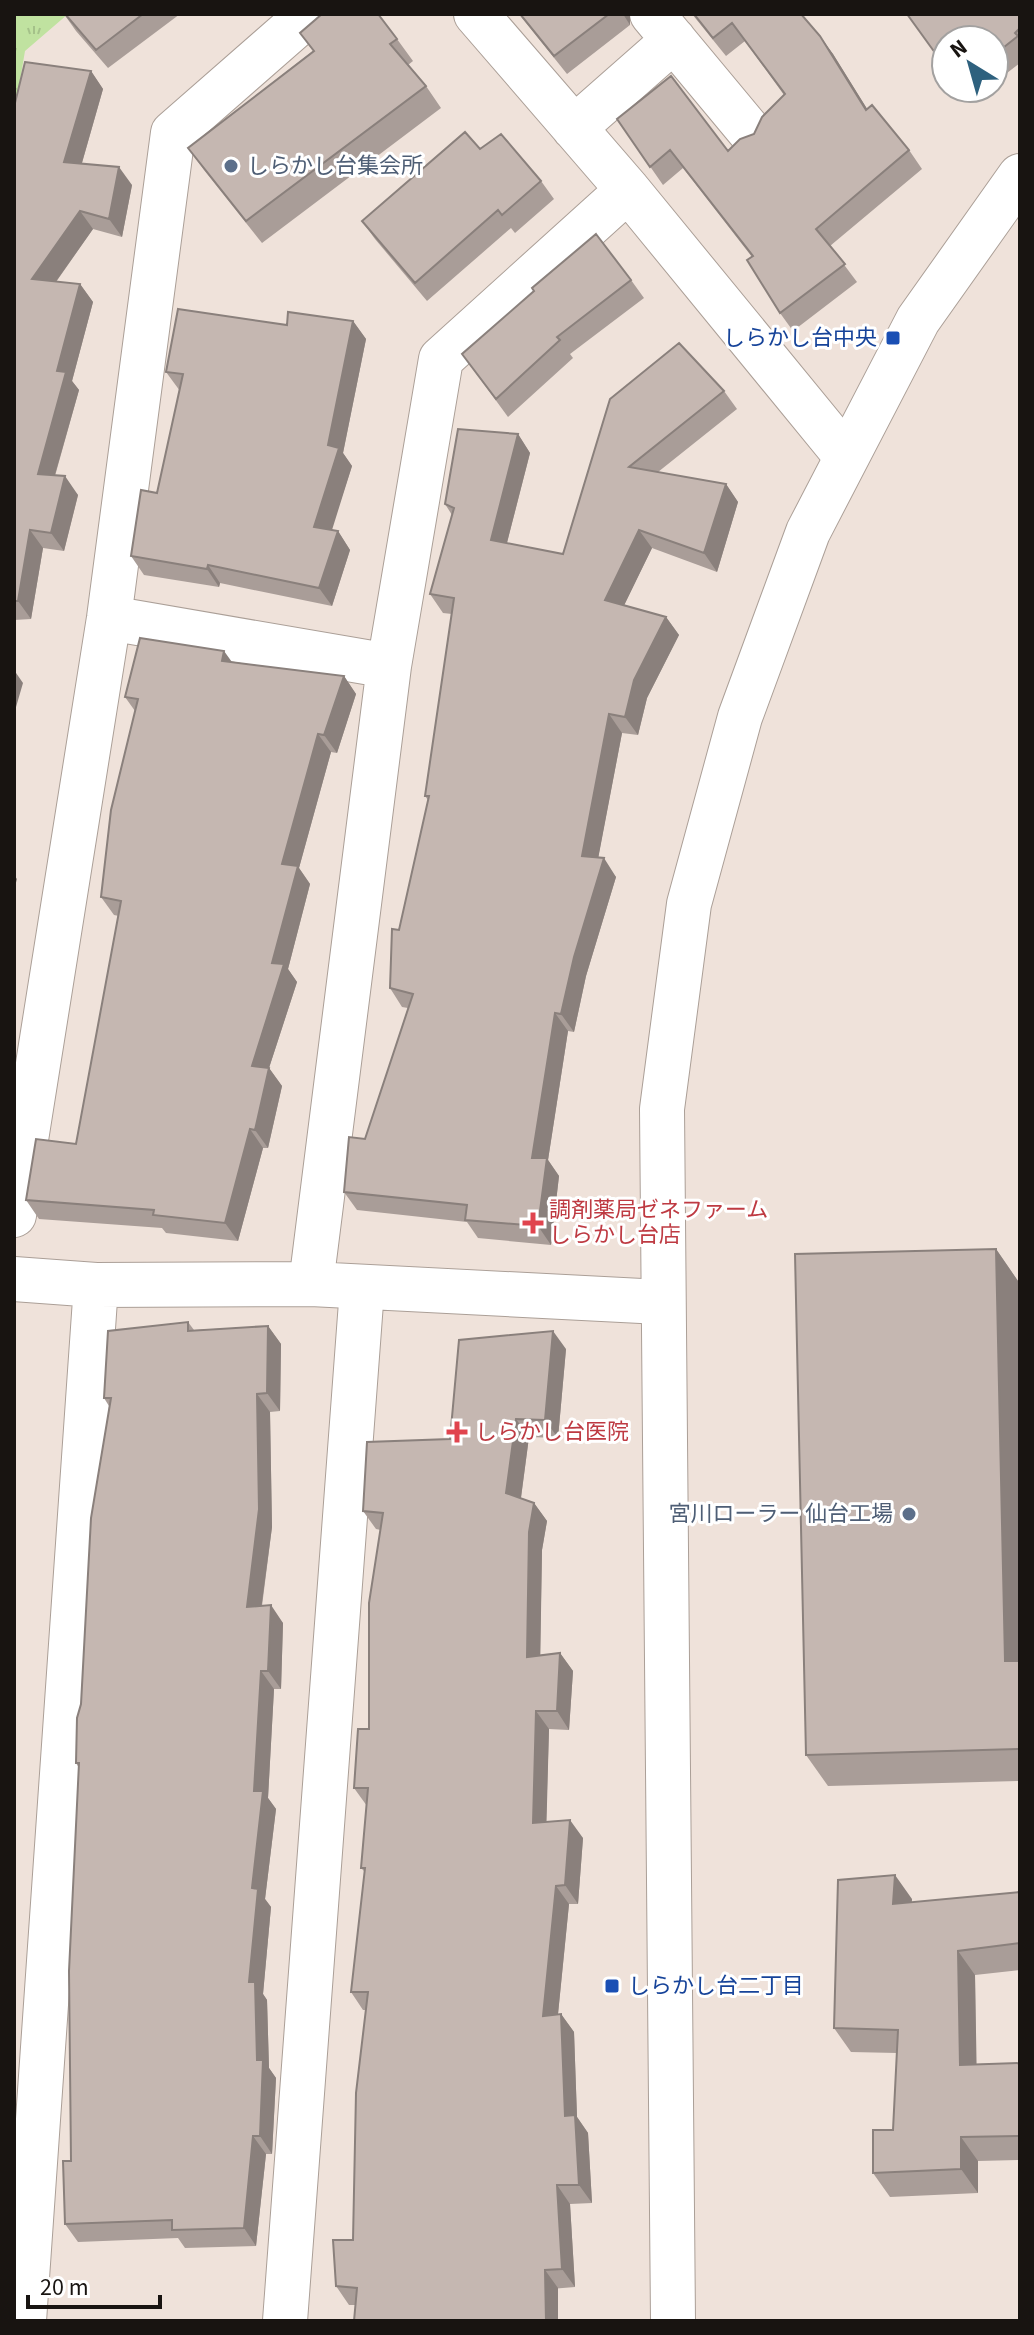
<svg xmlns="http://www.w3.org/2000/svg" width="1034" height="2335" font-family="'Source Sans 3','Noto Sans JP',sans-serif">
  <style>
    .park { fill: url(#park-tufts) }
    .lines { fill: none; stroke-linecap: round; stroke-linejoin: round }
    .street-casing { stroke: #ab9f97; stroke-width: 46 }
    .secondary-casing { stroke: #ab9f97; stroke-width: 46 }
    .street { stroke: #fff; stroke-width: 44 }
    .secondary { stroke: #fff; stroke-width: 44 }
    .wall { fill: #a99d98 }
    .shaded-wall { fill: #8a807c }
    .building { fill: #c5b7b1; stroke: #8a807c; stroke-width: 2 }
    .service-dot { fill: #5c6f8a; stroke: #fff; stroke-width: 3 }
    .transit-dot { fill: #1a4fb4; stroke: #fff; stroke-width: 3 }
    .health-dot { fill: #e0444e; stroke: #fff; stroke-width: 3 }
    .labels { text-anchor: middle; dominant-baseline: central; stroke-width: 6; stroke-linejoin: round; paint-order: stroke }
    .service-label { font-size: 22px; fill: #4e5e75; stroke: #fff; text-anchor: start }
    .transit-label { font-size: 22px; fill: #164399; stroke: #fff; text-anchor: end }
    .health-label { font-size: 22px; fill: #be3a42; stroke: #fff; text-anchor: start }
  </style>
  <defs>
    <pattern id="park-tufts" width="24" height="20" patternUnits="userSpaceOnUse" patternTransform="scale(2)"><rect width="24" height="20" fill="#c0e2a0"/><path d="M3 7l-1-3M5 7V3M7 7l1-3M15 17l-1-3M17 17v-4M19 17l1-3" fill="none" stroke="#a4c189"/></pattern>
  </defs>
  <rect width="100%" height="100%" fill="#efe2da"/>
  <path class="park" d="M14,14H68L25,51L14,116Z"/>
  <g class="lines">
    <g class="street-casing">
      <path id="street" d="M476,14L628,190L845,455
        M652,14L751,133
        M574,128L674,40
        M109,618L389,666
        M14,1215L109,618L173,133L309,14
        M14,1279L96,1285L311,1284L661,1302
        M311,1284L389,666L441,359L628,190
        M24,2321L96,1285
        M285,2321L362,1289"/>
    </g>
    <g class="secondary-casing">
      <path id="secondary" d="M673,2321L662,1109L689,904L740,717L808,532L918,320L1020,176"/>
    </g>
    <use href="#street" class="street"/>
    <use href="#secondary" class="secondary"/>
  </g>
  <path class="wall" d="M64,14H180L108,68L76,31Z
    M519,14H630V25L567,74Z
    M692,14H801L833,54L867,109L909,150L922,169L830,246L857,282L793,331L780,313L752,257L683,168L663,185L617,119L728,151L754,134L784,95L745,41L726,56Z
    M1020,14V63L994,83V40Z
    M300,33L397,39L413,61L408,65L426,86L441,108L262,243L204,170L188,148L313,51Z
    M91,71L103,89L82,163L132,185L122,237L93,229L56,282L80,284L93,302L72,381L79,390L55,476L78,495L64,551L43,548L31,619L14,620V107Z
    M960,88H988L970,102Z
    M480,149L541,181L554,199L515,233L511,228L427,301L375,239L362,221Z
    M631,280L644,298L570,354L573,358L508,417L462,354Z
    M353,321L366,339L343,453L352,466L331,530L338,531L350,550L332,606L220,583L219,587L144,575L131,556L157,493L180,391L166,372L287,325Z
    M724,391L737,409L658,472L726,484L738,502L717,572L652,548L624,605L666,617L679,635L647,698L638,735L622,733L598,858L616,877L586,976L574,1032L568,1031L548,1160L559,1176L551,1245L478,1238L467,1222L357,1210L344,1192L365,1139L408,1008L402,1007L390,988L399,930L428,800L425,796L452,614L443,613L430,594L452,515L445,504L518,434L530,453L507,543L563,554L610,399Z
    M232,662L344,676L356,694L337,753L331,752L299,868L310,884L288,969L297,982L269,1068L282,1086L268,1148H263L238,1241L166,1233L162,1228L39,1219L26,1200L76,1144L119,916L114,915L101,897L135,711L125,697Z
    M996,1249L1018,1281L1020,1372V1781L828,1786L806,1755Z
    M188,1322L194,1330L268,1326L281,1344L280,1411L270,1412L272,1527L262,1606L283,1623L281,1689H274L268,1798L276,1809L265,1899L271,1907L263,1994L267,2000L269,2068L276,2078L272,2154H266L256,2246L185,2248L178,2238L78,2242L65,2224L71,2161L79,1768L76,1763L109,1406L104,1398Z
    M566,1349L558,1438L529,1437L521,1498L534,1503L547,1521L542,1550L540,1655L560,1653L573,1671L569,1730L549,1729L546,1822L583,1838L578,1904H569L558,2014H561L574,2032L577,2117L588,2133L592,2203L570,2204L575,2287L355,2305H349L336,2286L353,2240L366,2010H363L351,1992L365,1872L361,1868L367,1806L354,1788L369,1729L381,1530L376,1529L363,1511L450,1439Z
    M1020,1892V1970L975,1975L976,2064L1020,2063V2160L978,2161V2193L890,2197L873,2173L893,2130L897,2053L851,2052L834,2028L912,1899L911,1903Z"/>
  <path class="shaded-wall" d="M623,14H630V25Z
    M820,36L833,54L879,128L866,110Z
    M91,71L103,89L77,180L64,162Z
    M119,167L132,185L122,237L109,219Z
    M80,211L93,229L45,297L32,279Z
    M80,284L93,302L72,381L79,390L50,492L38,474L57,371Z
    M353,321L366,339L343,453L352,466L327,546L314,527L328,445Z
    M518,434L530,453L503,558L491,540Z
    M65,476L78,495L64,551L51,533Z
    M726,484L738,502L717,572L704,553Z
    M30,530L43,548L31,619L18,601Z
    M639,530L652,548L618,618L605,600Z
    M338,531L350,550L332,606L319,588Z
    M208,565L220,583L219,587L207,569Z
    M666,617L679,635L647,698L638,735L625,717L634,680Z
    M224,651L237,669L222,661Z
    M14,670L23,683L14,714Z
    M344,676L356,694L337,753L324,735Z
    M609,714L622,733L595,875L582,856Z
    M318,734L331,752L299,868L310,884L288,969L297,982L269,1068L282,1086L268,1148L255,1130L252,1066L272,963L282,864Z
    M604,858L616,877L586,976L574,1032L561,1014L574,957Z
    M14,875L17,879L14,890Z
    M555,1013L568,1031L548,1160L559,1176L551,1245L538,1226L532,1158Z
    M250,1129L263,1148L238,1241L225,1223Z
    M996,1249L1018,1281L1020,1372V1683L1005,1661Z
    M268,1326L281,1344L280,1411L267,1393Z
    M553,1331L566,1349L558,1438L545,1420Z
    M257,1394L270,1412L272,1527L259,1625L247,1607Z
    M516,1419L529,1437L519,1512L506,1493Z
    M534,1503L547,1521L542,1550L540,1675L527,1657L529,1532Z
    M271,1605L283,1623L281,1689L268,1671Z
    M560,1653L573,1671L569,1730L557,1711Z
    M261,1671L274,1689L268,1798L276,1809L265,1899L271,1907L263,1994L267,2000L269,2068L276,2078L272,2154L260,2136L257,2060L249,1982L254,1791Z
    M536,1711L549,1729L546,1841L533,1823Z
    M570,1820L583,1838L578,1904L565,1885Z
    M895,1875L912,1899L910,1928L893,1904Z
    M556,1886L569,1904L556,2034L543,2016Z
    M958,1951L975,1975L977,2089L960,2065Z
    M561,2014L574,2032L577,2117L588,2133L592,2203L579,2185L565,2116Z
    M253,2136L266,2154L256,2246L244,2228Z
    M961,2137L978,2161V2193L961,2169Z
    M557,2185L570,2204L575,2287L562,2269Z
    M545,2270L558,2288V2321H546Z"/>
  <path class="building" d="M65,14H143L96,50Z
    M322,14H378L397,39L390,44L426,86L246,221L188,148L314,51L300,33Z
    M520,14H609L554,56Z
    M694,14H801L820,36L866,110L872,105L909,150L816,229L845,264L780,313L747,260L753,256L670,150L650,167L617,119L671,76L728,151L740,139L754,134L762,117L785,94L732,23L713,38Z
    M907,14H1020V28L1015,33L1018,36L994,55V40H946V68Z
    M25,62L91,71L64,162L119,167L109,219L80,211L32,279L80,284L57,371L66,372L38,474L65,476L51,533L30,530L18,601H14V107Z
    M465,132L480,149L501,134L541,181L502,215L498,210L415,283L362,221Z
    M596,234L631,280L557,337L560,340L496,399L462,354L534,291L532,288Z
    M178,309L287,325L288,312L353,321L328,445L339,448L314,527L338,531L319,588L208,565L207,569L131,556L141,490L157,493L183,374L166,372Z
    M679,343L724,391L629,467L726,484L704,553L639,530L605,600L666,617L634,680L625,717L609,714L582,856L604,858L574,957L561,1014L555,1013L532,1158H547L538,1226L465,1220L467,1205L344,1192L349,1137L365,1139L413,994L390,988L392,929L399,930L429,796H425L454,598L430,594L454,508L445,504L458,429L518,434L491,540L563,554L610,399Z
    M140,638L224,651L222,661L344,676L324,735L318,734L282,864L298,866L272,963L284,964L252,1066L269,1068L255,1130L250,1129L225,1223L153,1215L154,1210L26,1200L36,1139L76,1144L121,901L101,897L111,810L138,699L125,697Z
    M996,1249L1005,1661H1020V1749L806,1755L795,1254Z
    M188,1322V1331L268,1326L267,1393L257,1394L259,1509L247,1607L271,1605L268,1671H261L254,1791H263L252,1888L258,1889L249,1982H255L257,2060H263L260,2136H253L244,2228L172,2230V2220L65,2224L63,2161H71L69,1971L79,1763H76L77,1718L81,1704L91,1518L111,1398H104L108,1331Z
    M553,1331L545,1420L516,1419L506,1493L534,1503L529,1532L527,1657L560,1653L557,1711H536L533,1823L570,1820L565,1885L556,1886L543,2016L561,2014L565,2116L575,2115L579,2185H557L562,2269L545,2270L546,2321H354L357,2288L336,2286L333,2240H353L356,2093L368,1992H351L365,1868H361L368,1788H354L358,1729H369V1603L383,1513L363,1511L367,1442L450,1439L459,1340Z
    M895,1875L893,1904L1020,1892V1943L958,1951L960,2065L1020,2063V2136L961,2137V2169L873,2173V2130H893L898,2030L834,2028L838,1880Z"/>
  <g class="service-dot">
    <circle cx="231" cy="166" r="8"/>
    <circle cx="909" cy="1514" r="8"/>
  </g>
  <g class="transit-dot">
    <rect x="885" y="330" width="16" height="16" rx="4"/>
    <rect x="604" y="1978" width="16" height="16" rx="4"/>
  </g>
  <g class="health-dot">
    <path d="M529 1211h8v8h8v8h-8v8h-8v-8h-8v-8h8z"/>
    <path d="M453 1420h8v8h8v8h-8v8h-8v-8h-8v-8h8z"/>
  </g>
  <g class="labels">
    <g class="service-label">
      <text x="247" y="166">しらかし台集会所</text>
      <text x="893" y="1514" text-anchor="end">宮川ローラー 仙台工場</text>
    </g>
    <g class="transit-label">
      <text x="877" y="338">しらかし台中央</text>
      <text x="628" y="1986" text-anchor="start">しらかし台二丁目</text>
    </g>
    <g class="health-label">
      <text x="549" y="1210">調剤薬局ゼネファーム<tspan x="549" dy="25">しらかし台店</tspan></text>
      <text x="475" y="1432">しらかし台医院</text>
    </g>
  </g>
  <rect width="1034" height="2335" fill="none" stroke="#181411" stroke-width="32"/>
  <g transform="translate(970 64) rotate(323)"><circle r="38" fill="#ffffff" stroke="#a3a1a0" stroke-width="2"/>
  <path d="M0-6L14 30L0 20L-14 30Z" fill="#2e617e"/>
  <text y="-12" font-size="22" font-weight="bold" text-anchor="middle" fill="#181411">N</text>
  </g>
  <path d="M28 2295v12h132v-12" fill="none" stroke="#181411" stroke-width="4"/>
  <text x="40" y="2295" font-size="24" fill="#181411" stroke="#ffffff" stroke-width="6" paint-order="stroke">20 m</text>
</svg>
